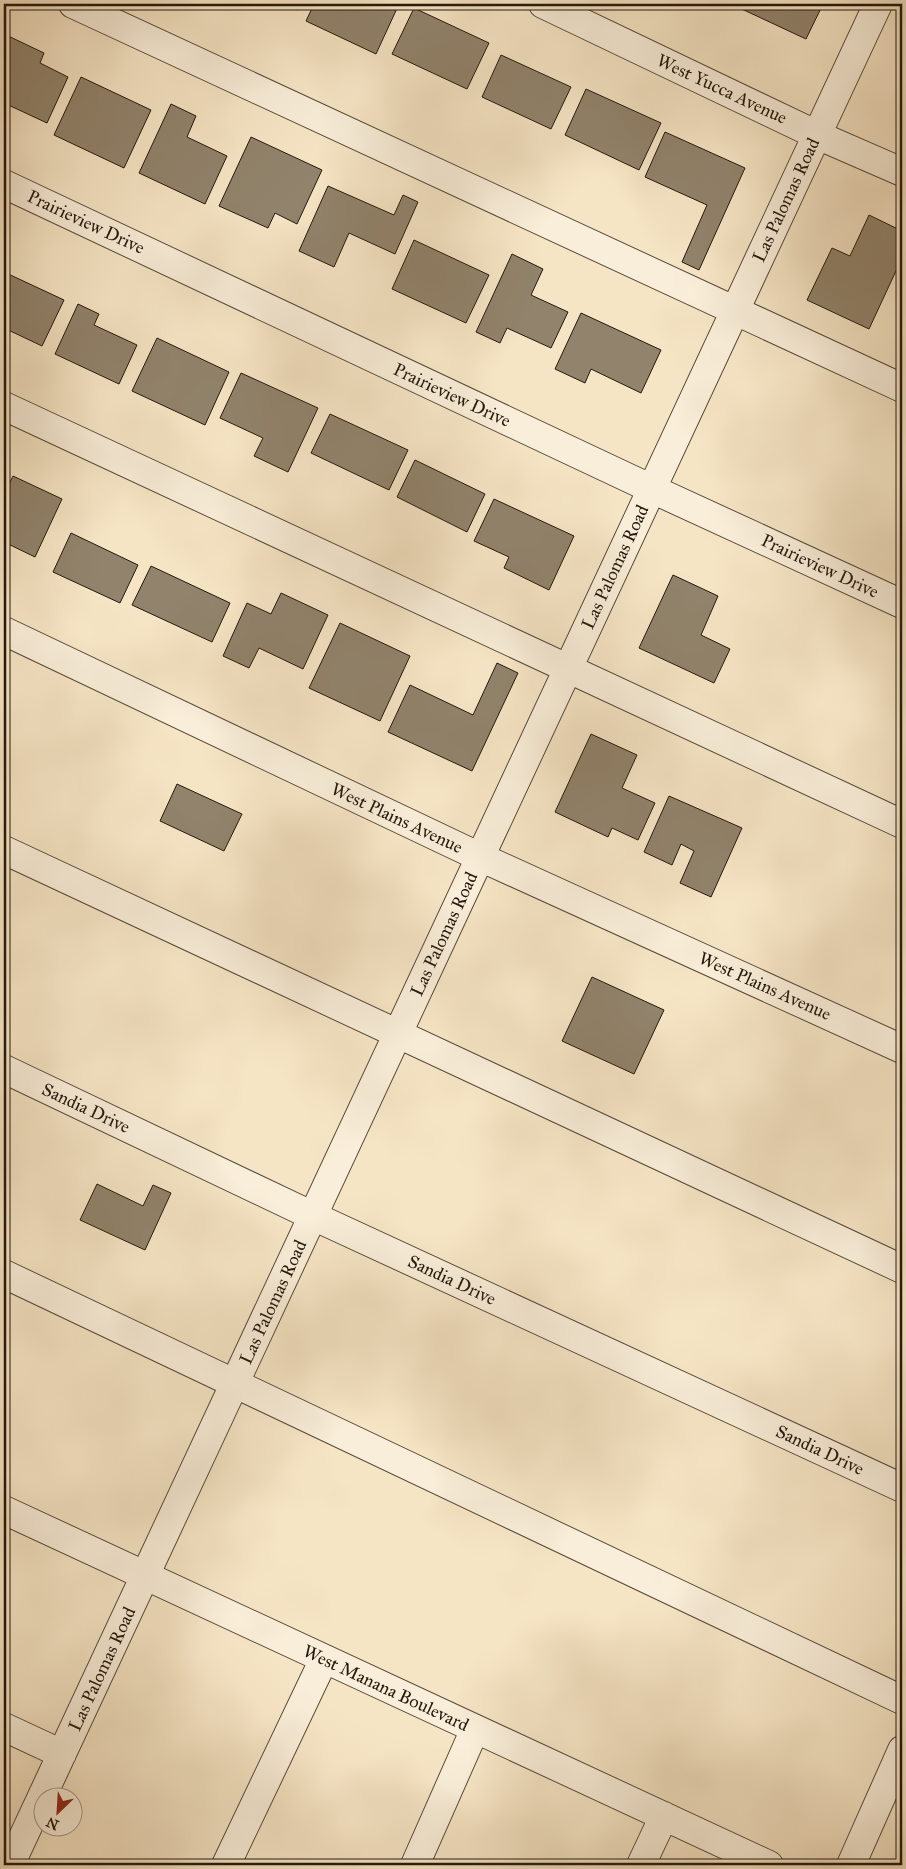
<svg xmlns="http://www.w3.org/2000/svg" width="906" height="1869" font-family="'IM FELL Great Primer',serif">
  <style>
    .building { fill: #91836c; stroke: #24180c }
    .lines { fill: none; stroke-linecap: round; stroke-linejoin: round }
    .minor-casing { stroke: #584b3a; stroke-width: 30 }
    .minor { stroke: #f9eed9; stroke-width: 28 }
    .labels { text-anchor: middle; dominant-baseline: central; stroke-width: 4.5; stroke-linejoin: round; paint-order: stroke }
    .street-label { font-size: 18px; fill: #24180c; stroke: #f9eed9 }
  </style>
  <rect width="100%" height="100%" fill="#f6e5c5"/>
  <filter id="stains"><feTurbulence type="fractalNoise" baseFrequency=".004" numOctaves="4"/><feColorMatrix values="0 0 0 0 .2 0 0 0 0 .09 0 0 0 0 .02 0 0 0 .5 -.17"/></filter>
  <radialGradient id="worn" r=".72"><stop offset=".6" stop-color="#630" stop-opacity="0"/><stop offset="1" stop-color="#630" stop-opacity=".3"/></radialGradient>
  <path class="building" d="M285,4H300L298,10Z
    M314,4H399L376,54L306,21Z
    M731,4H823L806,39Z
    M414,8L489,43L467,89L392,54Z
    M4,34L44,53L40,63L68,77L47,123L4,103Z
    M501,55L571,87L551,129L482,97Z
    M81,77L151,110L124,168L54,135Z
    M586,89L661,123L639,170L565,135Z
    M171,104L196,116L187,137L227,156L205,204L139,173Z
    M665,132L745,168L699,270L682,262L707,205L645,177Z
    M251,137L322,170L297,224L275,213L268,228L219,206Z
    M328,186L394,215L403,195L418,202L395,254L349,233L334,267L299,251Z
    M869,215L902,231V258L869,329L807,300L832,248L850,256Z
    M414,240L489,275L466,323L392,289Z
    M512,254L543,269L531,295L568,312L551,348L507,328L500,343L476,332Z
    M4,272L64,300L42,346L4,328Z
    M78,304L99,314L94,325L137,345L119,384L55,354Z
    M581,313L661,350L641,393L591,369L585,383L555,369Z
    M157,338L229,372L205,425L132,391Z
    M241,373L318,408L288,472L254,456L263,438L220,418Z
    M330,414L408,450L389,490L311,453Z
    M415,460L485,494L467,532L397,497Z
    M13,476L62,499L35,557L4,542V495Z
    M494,499L574,536L549,590L504,568L509,557L474,541Z
    M71,533L138,565L120,603L53,572Z
    M151,566L230,603L212,642L132,605Z
    M673,575L718,596L701,635L730,649L714,683L639,648Z
    M281,593L328,615L303,669L259,648L249,668L223,656L247,603L271,614Z
    M340,623L410,656L380,721L309,688Z
    M497,663L518,673L472,771L388,732L410,685L473,715Z
    M591,734L637,755L622,788L655,803L638,840L612,828L608,837L555,812Z
    M177,784L242,814L224,851L160,821Z
    M669,796L742,828L711,897L680,883L694,851L681,844L672,865L644,852Z
    M592,977L664,1010L634,1074L562,1041Z
    M97,1184L143,1206L153,1185L171,1193L145,1250L80,1220Z"/>
  <g class="lines">
    <g class="minor-casing">
      <path id="minor" d="M73,4L902,388
        M543,4L817,135L902,172
        M4,184L652,489L902,604
        M4,406L902,824
        M4,631L480,857L902,1049
        M4,850L902,1269
        M4,1069L313,1216L902,1488
        M4,1274L902,1700
        M4,1510L769,1865
        M4,1727L62,1754
        M10,1865L878,4
        M226,1865L324,1659
        M415,1865L475,1729
        M641,1865L664,1816
        M851,1865L902,1750"/>
    </g>
    <use href="#minor" class="minor"/>
  </g>
  <g class="labels">
    <g class="street-label">
      <text transform="translate(722 89) rotate(25)">West Yucca Avenue</text>
      <text transform="translate(786 200) rotate(-65)">Las Palomas Road</text>
      <text transform="translate(86 222) rotate(25)">Prairieview Drive</text>
      <text transform="translate(452 395) rotate(25)">Prairieview Drive</text>
      <text transform="translate(820 566) rotate(25)">Prairieview Drive</text>
      <text transform="translate(615 567) rotate(-65)">Las Palomas Road</text>
      <text transform="translate(397 818) rotate(25)">West Plains Avenue</text>
      <text transform="translate(444 934) rotate(-65)">Las Palomas Road</text>
      <text transform="translate(765 986) rotate(24)">West Plains Avenue</text>
      <text transform="translate(86 1108) rotate(25)">Sandia Drive</text>
      <text transform="translate(452 1280) rotate(25)">Sandia Drive</text>
      <text transform="translate(273 1302) rotate(-65)">Las Palomas Road</text>
      <text transform="translate(820 1450) rotate(25)">Sandia Drive</text>
      <text transform="translate(102 1669) rotate(-65)">Las Palomas Road</text>
      <text transform="translate(386 1688) rotate(25)">West Manana Boulevard</text>
    </g>
  </g>
  <rect width="906" height="1869" fill="none" stroke="#f6e5c5" stroke-width="20"/>
  <rect x="5" y="5" width="896" height="1859" fill="none" stroke="#24180c" stroke-width="2.5"/>
  <rect x="10" y="10" width="886" height="1849" fill="none" stroke="#24180c"/>
  <g transform="translate(58 1812) rotate(205)"><circle r="24" fill="#f9eed9" stroke="#a49887"/>
  <path d="M0-4L9 19L0 12L-9 19Z" fill="#8f2418"/>
  <text y="-8" font-size="14" font-weight="bold" text-anchor="middle" fill="#24180c">N</text>
  </g>
  <rect width="100%" height="100%" filter="url(#stains)"/>
  <rect width="100%" height="100%" fill="url(#worn)"/>
</svg>
